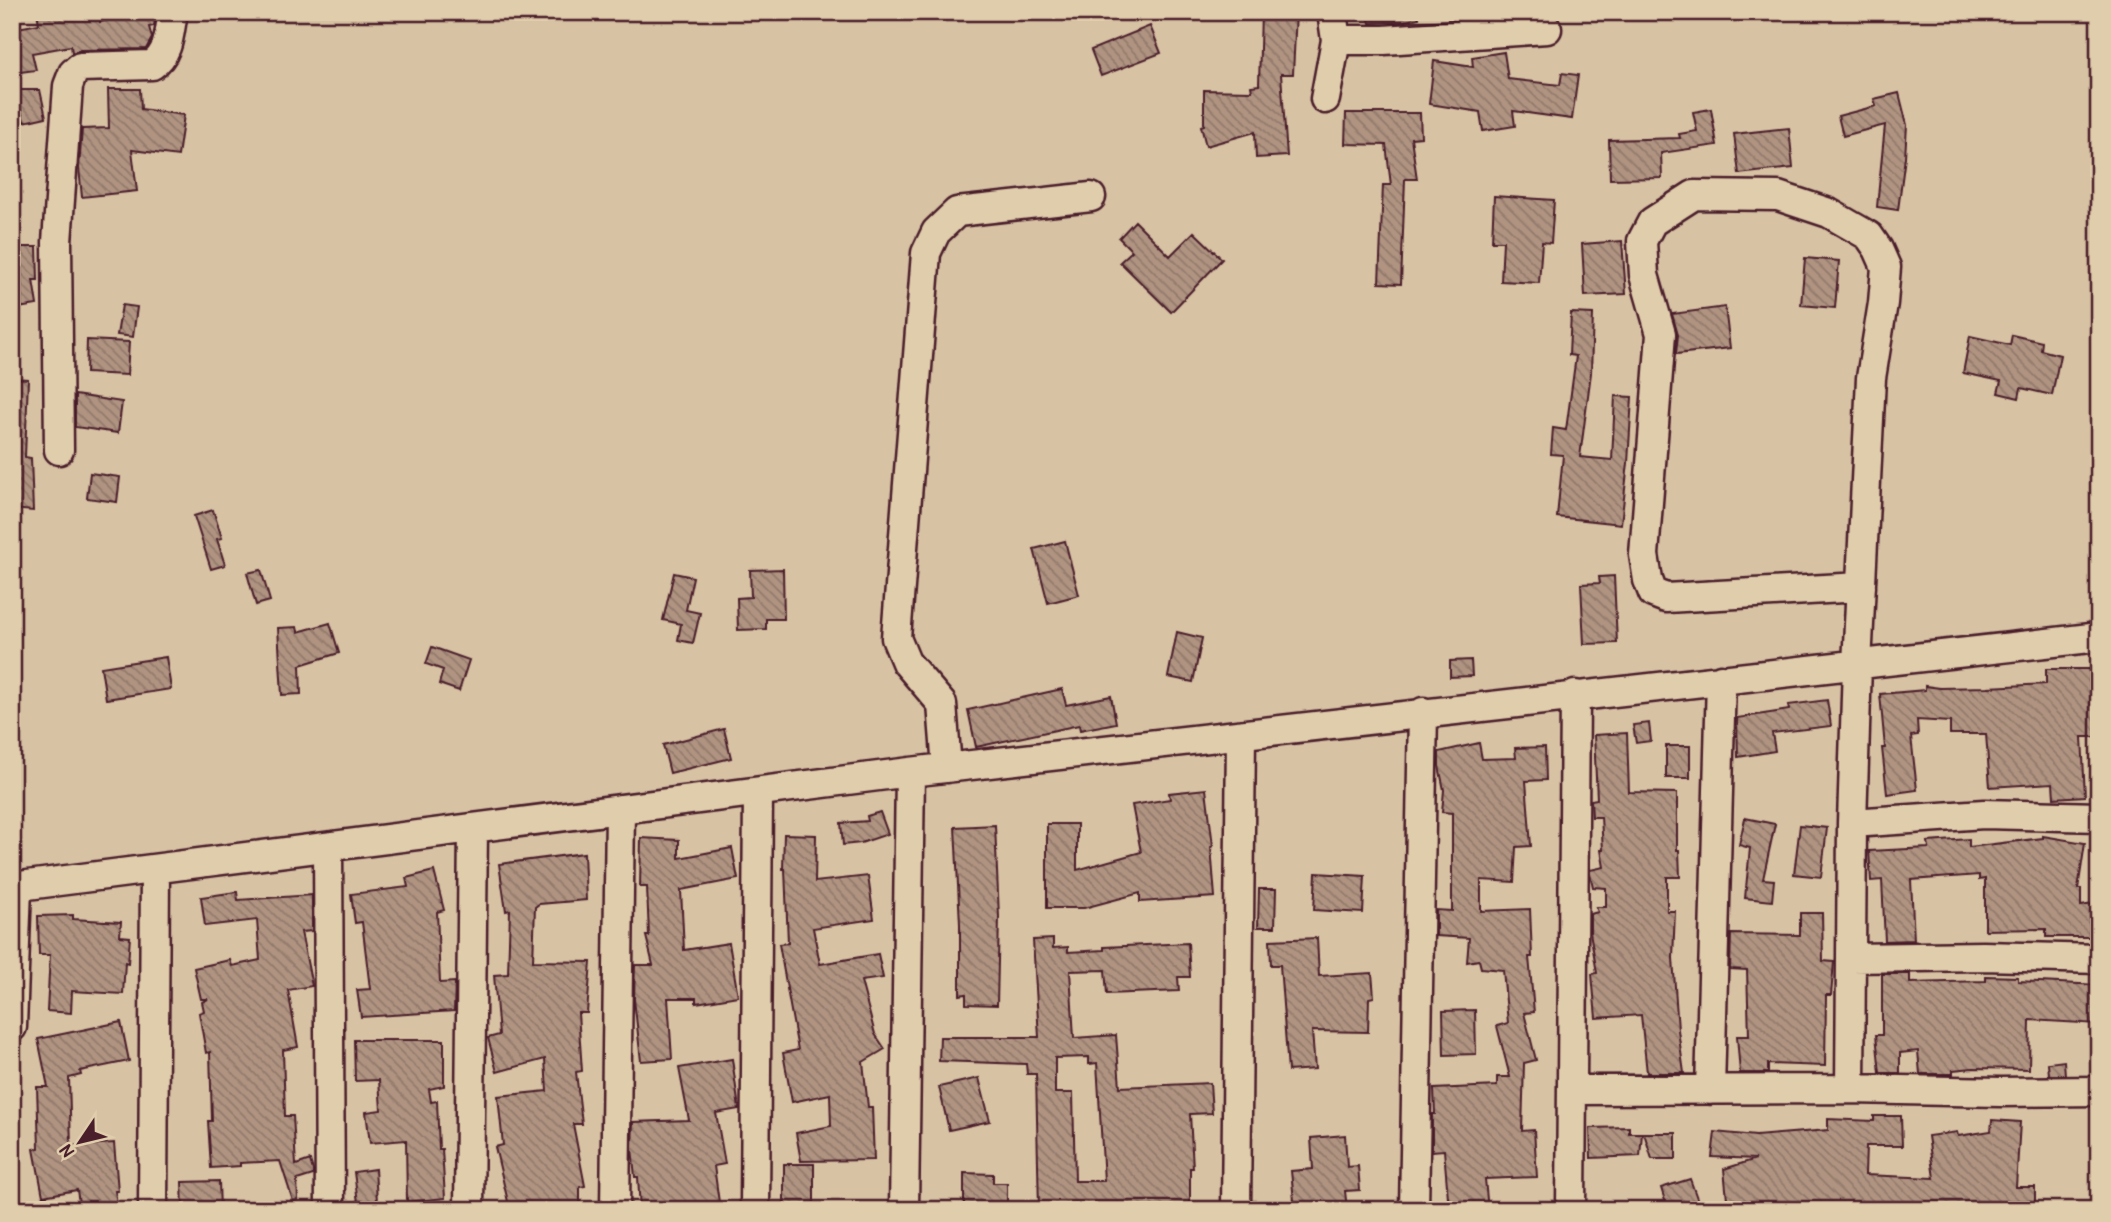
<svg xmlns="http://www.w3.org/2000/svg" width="2111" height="1222" font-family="'Patrick Hand',sans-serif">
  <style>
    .building { fill: url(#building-back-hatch); stroke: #4a1f2b; stroke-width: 2; fill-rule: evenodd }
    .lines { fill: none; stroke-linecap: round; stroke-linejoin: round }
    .minor-casing { stroke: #4a1f2b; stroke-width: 33 }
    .minor { stroke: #e0cdab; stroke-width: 28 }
  </style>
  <defs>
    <pattern id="building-back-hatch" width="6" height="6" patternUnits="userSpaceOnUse" patternTransform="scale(1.75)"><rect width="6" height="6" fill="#b09481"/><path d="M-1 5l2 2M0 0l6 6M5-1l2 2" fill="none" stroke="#91786a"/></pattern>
  </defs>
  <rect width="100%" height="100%" fill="#d7c2a3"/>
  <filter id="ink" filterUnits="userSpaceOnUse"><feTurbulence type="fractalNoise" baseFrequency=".0143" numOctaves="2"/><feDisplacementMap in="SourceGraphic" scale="14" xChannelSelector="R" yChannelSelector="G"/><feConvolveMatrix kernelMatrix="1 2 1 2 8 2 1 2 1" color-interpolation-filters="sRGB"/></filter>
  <g filter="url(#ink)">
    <path class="building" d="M37,12H99L100,22L142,12H156L154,26L149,27L152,38L146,49L80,50L72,53L71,46L32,53L36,70L12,73V29L39,24Z
      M1261,12H1296L1293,74H1281L1287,156L1256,158L1255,132L1206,146L1201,126L1204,125V90L1252,91L1251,86L1259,85Z
      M1367,12H1418L1419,18L1401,22L1370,23Z
      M1150,26L1161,53L1101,76L1091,50Z
      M1504,52L1508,79L1560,85L1562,73L1578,75L1572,119L1513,111L1515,126L1483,131L1480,112L1429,104L1434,61L1473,67L1472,57Z
      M108,89H140L141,109L184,115L178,156L132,150L137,191L82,197L79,168L82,129L109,128Z
      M16,90H40L46,117L24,122Z
      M1899,93L1907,125L1905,157L1898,210L1877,207L1885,125L1843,136L1838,116L1876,106L1874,99Z
      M1711,109L1717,145L1661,153L1662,178L1610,179L1609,140L1680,138L1679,134L1697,131L1693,112Z
      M1346,113H1420L1421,137L1411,138L1417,179H1405L1401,284L1379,283L1383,185H1391L1386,145L1345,144Z
      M1789,128L1793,168L1739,174L1734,134Z
      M1494,196L1554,200L1551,243L1542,242L1539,283L1501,281L1503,241H1492Z
      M1135,221L1170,256L1194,232L1222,259L1171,312L1120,262L1132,251L1119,238Z
      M1622,241L1626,294L1585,296L1582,244Z
      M12,247H37L38,280H33L37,305L12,309Z
      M1805,258L1839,261L1835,308L1801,305Z
      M122,305L137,307L133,337L117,335Z
      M1725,307L1730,348L1676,354L1678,335L1672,314Z
      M1571,313L1593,314L1591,373L1580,457L1612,460L1615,396L1632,397L1628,463L1621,524L1557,517L1563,455L1551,454L1553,428L1566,430L1576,356L1569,355Z
      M2012,335L2042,342L2041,350L2060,355L2052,395L2021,388L2019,398L1998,393L2001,381L1963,373L1970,336L2010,345Z
      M87,340L129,342L127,375L86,373Z
      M12,378L28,379L25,457L31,458L33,511L12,509Z
      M75,395L122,402L118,433L75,427Z
      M90,473L120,477L117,502L87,498Z
      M213,510L222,538L217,539L225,565L211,569L194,516Z
      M1065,541L1079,595L1048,603L1034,549Z
      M783,569L784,619H766V629L738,630L737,598L751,597L750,570Z
      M261,570L270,601L256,605L247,573Z
      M674,573L693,577L686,610L700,613L693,643L678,640L681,624L663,620Z
      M1614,576L1617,643L1584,644L1581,584L1600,583L1599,577Z
      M330,623L339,653L300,665L301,694L282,695L278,628L297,627L298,632Z
      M1177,632L1202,638L1193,682L1168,677Z
      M432,647L469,660L459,691L439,684L443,670L426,664Z
      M166,657L171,689L106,699L101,667Z
      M1471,660L1472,676L1450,677V661Z
      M2046,669H2099V737H2082L2085,796L2054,798L2053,783L1990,787L1986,734H1950V722L1917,720L1918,735L1911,736L1917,790L1887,794L1882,748H1885L1880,694L1925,690V686L1940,688L1988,687L2046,684Z
      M1062,689L1066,705L1111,696L1116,723L1080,730L1079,725L976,747L968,710Z
      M1827,700L1831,726L1772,733L1775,751L1738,757L1737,718L1789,710L1788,705Z
      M1649,723L1651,741L1636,743L1633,725Z
      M724,729L731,758L670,773L663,745Z
      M1627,733L1629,792L1677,793V850H1679L1680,877H1667V911H1675L1673,958L1678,1030L1684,1073H1647L1641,1015L1596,1018L1592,974L1597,973L1590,932V914L1598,912L1596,907H1606V888L1593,887L1590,874V870L1604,867L1601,850H1603L1601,817H1592L1591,800L1597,799L1594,735Z
      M1479,743L1482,759L1516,758L1515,748L1545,747L1546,780L1526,781L1531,846L1516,847L1514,882L1481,880V911L1530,909L1532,957H1529L1534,1012L1524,1013L1536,1060L1524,1063L1522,1131L1534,1130L1537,1177L1485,1179L1488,1210H1449L1444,1150L1432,1151V1114H1435L1434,1089L1497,1086V1077H1510L1497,1026L1508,1023L1503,970L1481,968L1479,960L1467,962L1469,938L1436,936V910L1452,911V813L1442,812L1444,790L1439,766V752Z
      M1666,746H1690V778H1666Z
      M1206,789L1213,846L1211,847L1215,897L1140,902V893L1084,908H1047V824H1077V870L1141,852L1132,805L1170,799L1169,793Z
      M880,812L888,834L861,843L843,845L841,823L868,821L867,816Z
      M1745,818L1775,824L1763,879L1774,880L1772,901L1745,898L1750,848L1739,845Z
      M995,825L999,917L997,1005L966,1004V994L960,995V924L955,827Z
      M1800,825L1827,828L1821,877L1794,874Z
      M784,834L816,835L815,882L868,876L874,919L813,928L820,964L878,954L883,978L861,981L875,1034L885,1049L863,1062L868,1107H872L874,1160L801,1161L796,1133L831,1126L830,1094L792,1102L783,1053L798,1050L779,944L788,943L785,869H783Z
      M2043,836L2085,843L2078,889H2081V906L2099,903V937H2046V929L1985,930V879L1979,880V875L1911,880L1914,940L1885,941L1882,880L1871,881L1869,851L1929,848L1928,842L1969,839V847L2043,838Z
      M641,838L679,840V858L732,848L738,879L681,890L684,950L729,943L738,996L696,1003V998H668L672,1059L641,1061L634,999L635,965H653L646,936H649L647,887H640Z
      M584,853L586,900L539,904L535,907L533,961L591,962L587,1013H578L582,1071L576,1072L582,1124H573L585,1186L580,1187V1210H510L495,1147L503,1145L498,1096L547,1091L545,1059L497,1072L488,1038L499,1035L494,975L508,974L510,910L506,911L499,864Z
      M434,871L444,910L437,912L440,983L455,982L454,1011L361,1017L357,990L370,989L362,922L355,923L351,894L408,887L406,878Z
      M1316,873L1365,876L1363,913L1314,910Z
      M1259,889H1276L1275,927H1258Z
      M237,892L238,900L312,895V931L301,932L312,986L288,990L298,1047L283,1050L285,1116H293L296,1165L310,1160L313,1171V1175L297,1180L298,1200L293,1201L280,1161L240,1163V1166L211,1168L208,1121H212L210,1052L206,1053L199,1013L204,1011L202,1002L208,999H201L194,968L230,960L232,966L260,960L257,920L205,926L201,897Z
      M1800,913H1822L1823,961L1834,962L1831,995H1826L1825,1066L1768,1064V1073H1740L1737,1036H1749L1747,970L1730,969L1731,934L1800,935Z
      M73,915V919L121,922L120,936L130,937L128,963L125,962L123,994L72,991L71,1013L47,1011L50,955H39L38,916Z
      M1317,938L1319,976L1372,973L1374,997L1369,998L1368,1032L1312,1031L1315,1069L1288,1071L1280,965H1271L1270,940Z
      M1053,939V948L1068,947V952L1104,950V947L1188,943L1190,977H1178L1179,991L1107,994L1105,970L1070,971L1074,1038L1116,1035L1120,1087L1210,1083L1212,1113L1190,1114L1193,1168H1190V1210H1039L1036,1074H1027L1026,1064L939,1061L940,1037H1039L1033,940ZM1089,1057V1064L1097,1063L1104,1181H1075L1073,1093H1055V1058Z
      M1882,974H1910V983L1986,981V976L2018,977V981L2099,985V1024L2030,1020L2029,1069L1973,1068L1953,1070V1074H1920L1918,1051L1900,1053V1073H1880L1876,1035H1882Z
      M1475,1010L1476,1054L1444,1055L1443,1011Z
      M121,1022L129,1061L80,1071L81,1075L69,1078L71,1146L114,1143L118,1191H115L118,1210H80L77,1190L43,1196L34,1149L39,1148L37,1087H48L38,1039Z
      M354,1040H444V1086L429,1089L431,1102L437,1101L439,1149H442L445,1198L407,1202L406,1140L370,1143L366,1112L381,1110L379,1080L355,1081Z
      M732,1059L739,1109L716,1113L725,1164L714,1166L720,1210H640L638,1177H635L632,1148L633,1122L689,1120L679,1068Z
      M2064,1061L2065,1075H2049L2048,1063Z
      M979,1078L990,1121L949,1130L939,1087Z
      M1874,1116H1901L1902,1146H1866L1865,1175L1934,1178L1928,1136L1957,1132L1958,1136L1991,1131L1992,1120L2020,1122L2016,1187H2035V1210L1798,1207L1799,1210H1773L1772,1205L1728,1209L1724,1169L1756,1159L1712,1157L1715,1132L1756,1136L1828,1130V1119L1874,1121Z
      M1629,1127V1133H1642L1640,1156L1591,1158L1590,1128Z
      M1644,1133H1676V1159H1652Z
      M1345,1135L1347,1167L1358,1166L1360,1190L1345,1191L1347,1209L1295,1210L1291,1171L1313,1169L1311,1138Z
      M784,1164H814V1210H784Z
      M375,1169L377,1201L358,1203L354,1172Z
      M964,1173L993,1174V1183H1007V1209L964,1208Z
      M1690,1179L1698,1201L1668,1210L1661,1188Z
      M219,1181L220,1210H183L182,1182Z"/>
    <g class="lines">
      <g class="minor-casing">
        <path id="minor" d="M1332,12L1336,40H1384L1547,29
          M1325,99L1336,40
          M59,450L57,242L68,86L73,73L80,67L152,65C170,53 169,32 173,12
          M947,768L942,704L906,662L896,638L926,253L936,232L957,212L1091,197
          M1852,823L1984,814L2099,817
          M328,847L330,1210
          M12,887L910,772L2099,637
          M1852,958L1983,956L2099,959
          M12,1027L17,887
          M1850,1089L1852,823L1857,665L1871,378L1883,303L1886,267L1878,249L1869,236L1829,213L1778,196L1694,195L1652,222L1642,241L1644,275L1661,334L1644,555L1648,580L1653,593L1666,598L1861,587
          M1572,1090L1850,1089L2001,1092L2099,1091
          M1710,1090L1721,679
          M153,1210L155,869
          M469,1210L473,828
          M615,1210L620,809
          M755,1210L758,792
          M904,1210L910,772
          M1236,1210L1241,735
          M1414,1210L1423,712
          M1571,1210L1575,695"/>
      </g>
      <use href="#minor" class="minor"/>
    </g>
  </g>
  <rect width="2111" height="1222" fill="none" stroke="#e0cdab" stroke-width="42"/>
  <rect x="21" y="21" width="2069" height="1180" fill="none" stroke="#4a1f2b" stroke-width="2.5" filter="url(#ink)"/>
  <g transform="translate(80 1142) rotate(235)" stroke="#e0cdab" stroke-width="5" paint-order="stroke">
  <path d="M0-5L12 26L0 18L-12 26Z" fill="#4a1f2b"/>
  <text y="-10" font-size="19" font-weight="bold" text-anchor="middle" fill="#4a1f2b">N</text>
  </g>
</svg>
